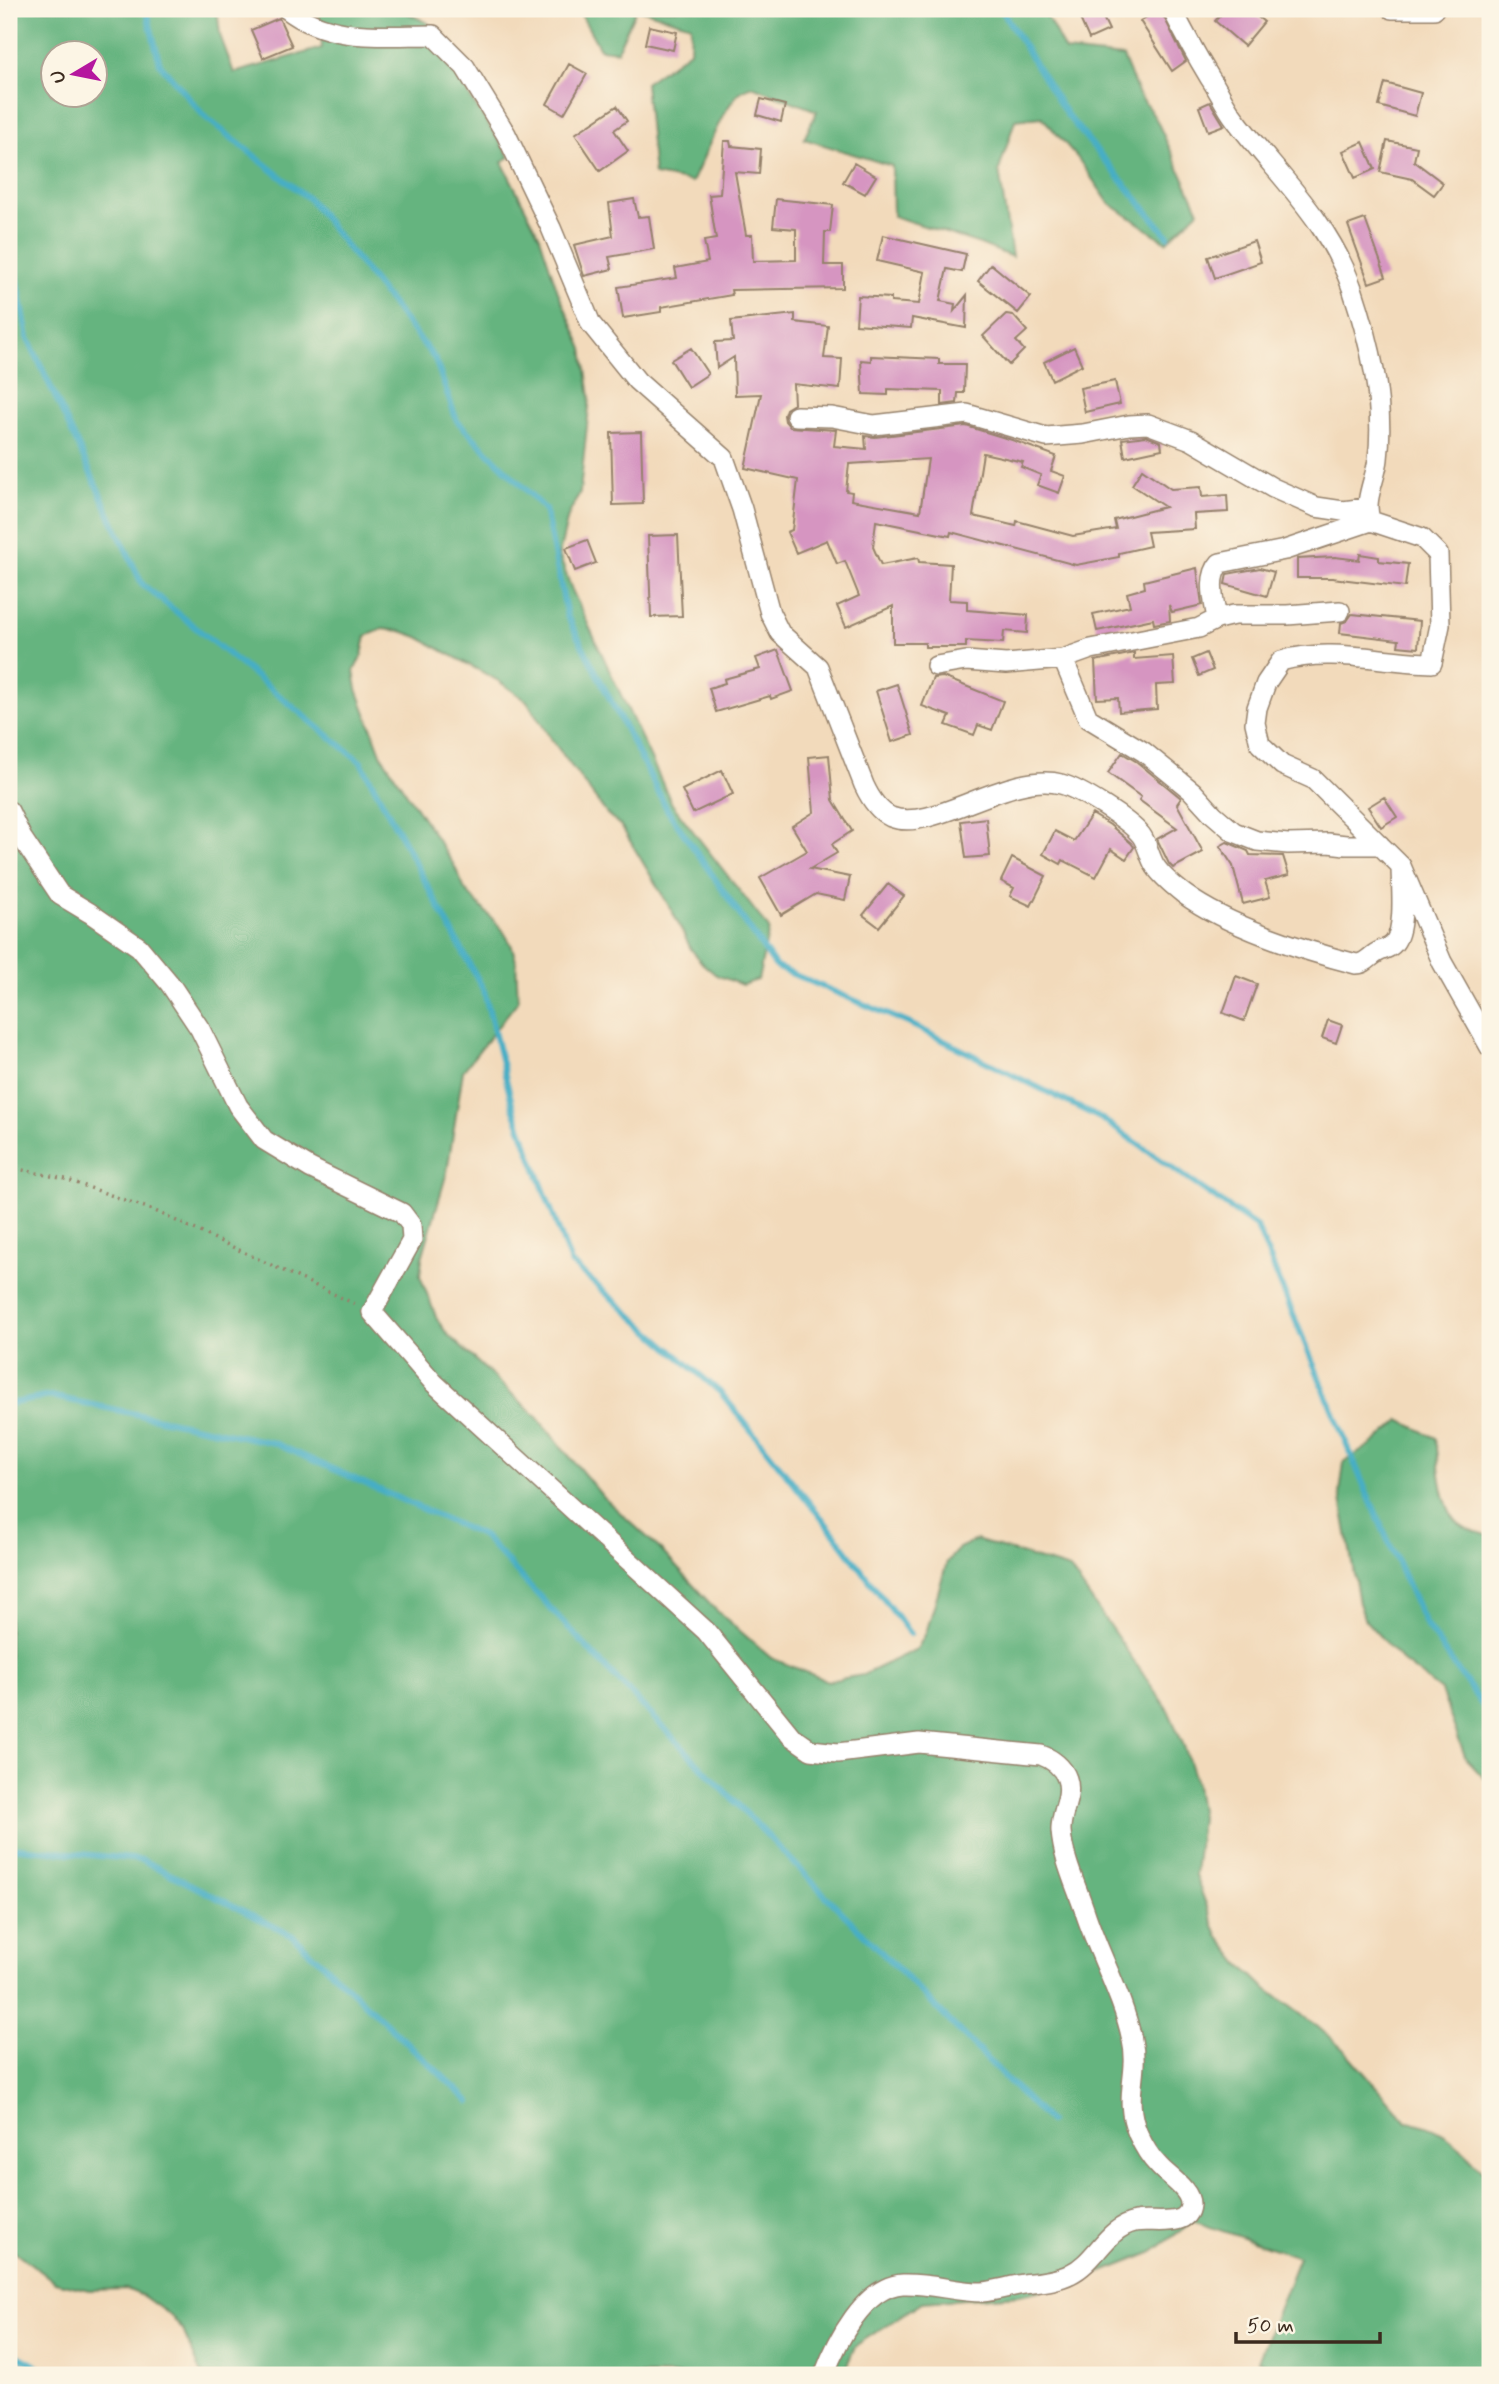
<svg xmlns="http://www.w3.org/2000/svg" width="1499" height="2384" font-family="Mynerve,sans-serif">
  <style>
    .forest { fill: #65b47f; stroke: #506f4e; stroke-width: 2; fill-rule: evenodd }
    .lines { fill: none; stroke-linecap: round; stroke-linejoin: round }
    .stream { stroke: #46aec5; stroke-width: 6 }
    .building { fill: #d695c1; fill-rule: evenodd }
    .street-casing { stroke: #96826c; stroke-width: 22 }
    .path { stroke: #96826c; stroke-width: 3.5; stroke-dasharray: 2 5; stroke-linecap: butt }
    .street { stroke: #fff; stroke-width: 19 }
  </style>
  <rect width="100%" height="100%" fill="#fcf5e5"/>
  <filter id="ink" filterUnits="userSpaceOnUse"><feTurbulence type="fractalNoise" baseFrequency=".0143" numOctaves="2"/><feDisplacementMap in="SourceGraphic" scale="14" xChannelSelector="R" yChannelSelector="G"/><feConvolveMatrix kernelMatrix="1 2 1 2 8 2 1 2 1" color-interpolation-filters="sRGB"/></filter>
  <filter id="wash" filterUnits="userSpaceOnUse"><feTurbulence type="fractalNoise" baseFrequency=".00686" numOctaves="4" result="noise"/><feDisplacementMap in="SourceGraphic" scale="28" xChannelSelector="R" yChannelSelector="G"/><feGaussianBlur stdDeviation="1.57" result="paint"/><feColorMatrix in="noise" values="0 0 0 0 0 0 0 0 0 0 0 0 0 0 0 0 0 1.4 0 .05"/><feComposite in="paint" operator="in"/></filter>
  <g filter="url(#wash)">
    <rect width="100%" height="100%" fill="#f2dabb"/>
    <path class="forest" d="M9,9H217L220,35L234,73L322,48L319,11L399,9L428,23L471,99L510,157L502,162L540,237L558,292L583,349L590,397L580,492L568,516L559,555L572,590L672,804L769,929L758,980L742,985L716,975L702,963L691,949L672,911L621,826L607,814L549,736L527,701L497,680L418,637L401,631L383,629L366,636L362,655L354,671L357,689L382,756L454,865L465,890L502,929L511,944L516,960L518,1001L463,1071L447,1172L422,1258L420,1276L437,1319L447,1334L536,1416L603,1497L659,1548L716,1610L771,1658L828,1681L863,1675L917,1649L926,1633L947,1562L959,1548L976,1540L1070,1569L1168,1710L1184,1746L1195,1780L1201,1817L1195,1875L1218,1936L1240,1964L1264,1987L1318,2027L1345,2051L1407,2122C1447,2125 1463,2152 1490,2178V2375H1287L1258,2361L1299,2257L1193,2221L1151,2253L1077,2282L1019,2295L922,2302L855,2346L843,2375H202L183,2330L171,2316L143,2296L126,2289L89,2290L55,2282L9,2247ZM52,52H94V94H52Z
      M578,9H636L617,51L600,49Z
      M638,9H1043L1065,51L1123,57L1138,93L1156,119L1199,211L1166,242L1109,203L1077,157L1042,117L1015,120L999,170L1012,257L980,244L893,216L892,166L804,139L817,111L752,86C747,88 741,91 738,94C719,115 705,157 692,182L654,175L645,83L690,51L691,25Z
      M1400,1420L1436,1438C1439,1462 1440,1515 1464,1527C1471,1531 1482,1533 1490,1536V1784L1466,1759L1441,1691L1402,1661L1365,1620L1359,1603L1340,1493L1344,1462L1375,1442Z"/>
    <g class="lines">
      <path class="stream" d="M146,9L160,64L205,117L309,199L435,359L457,421L545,509L567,616L668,811L776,967L908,1023L1102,1119L1257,1227L1364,1486L1425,1624L1490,1716
        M1001,9L1067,115L1168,236
        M9,233L28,338L142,584L361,762L484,991L513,1107L571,1263L721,1393L832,1531L910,1634
        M9,1404L50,1396L274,1443L483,1536L606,1668L821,1891L1049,2122
        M9,1847L142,1860L293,1936L470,2102
        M9,2351L53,2375"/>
    </g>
    <g id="blocks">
      <path class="building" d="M1085,9H1099L1109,30L1089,39L1077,12Z
        M1160,9L1186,61L1172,71L1140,21Z
        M1226,9H1248L1264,22L1244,46L1215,21Z
        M279,18L292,46L263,58L251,30Z
        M649,26L677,32L673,50L645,44Z
        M569,64L587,74L564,114L547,104Z
        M1385,83L1421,93L1415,116L1379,106Z
        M761,99L785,105L781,122L757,115Z
        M1210,102L1224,125L1208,131L1199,107Z
        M617,106L627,121L614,130L628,151L600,171L575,134Z
        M724,141H730L731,146L761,149L759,174L735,172L746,235H752L753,261L796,260V229L773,227L776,199L833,205L830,232H825L824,265H843V288L731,290L732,295L661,307V312L623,318L618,287L677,278L675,268L708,262L704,241L716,239L709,195L720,194Z
        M1387,141L1417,147L1414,161L1443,183L1434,195L1412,179L1380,172Z
        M1363,142L1375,169L1355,178L1343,151Z
        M854,163L876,176L865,194L843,182Z
        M634,199L638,217L649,216L654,249L609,257L612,269L584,276L574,245L613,236L609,203Z
        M1365,219L1386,277L1369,283L1348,225Z
        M883,235L966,254L962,272L947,269L940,301L955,304L954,311L967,295L966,328L912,318L911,328L856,324L858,296L891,298V302L919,304L925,272L877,261Z
        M1254,241L1261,262L1215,278L1208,257Z
        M991,264L1031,297L1018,313L978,281Z
        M795,314V322L828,326L824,358L842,359L840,389L793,384L794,404L786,409L784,415L785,421L790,427L836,430L834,446L866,449L865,436L875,437L966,426L1012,440L1056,456L1051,471L1065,476L1059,493L1037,485L1041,475L1021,467L1023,462L983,453L973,516L1016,526L1017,521L1073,536L1116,529L1114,520L1165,507L1132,485L1142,469L1171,489L1201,487L1202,497L1227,495L1228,512L1194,514L1195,529L1147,532L1150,546L1119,553V557L1076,565L951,532L950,536L876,521L873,547L881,565L918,558L919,562L951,564L949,600L967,601V610L1028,615L1027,633L1004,631L1003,643L966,641V647H925V643H893V606L846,627L837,606L859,596L845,561L837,564L827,540L796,553L787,532L792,530L798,480L745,468L761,394L735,395L734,357L717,368L715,342L733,341L731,321ZM928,459L920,512L851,500L852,492L846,491L849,464Z
        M1006,314L1013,315L1027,331L1016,341L1024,350L1009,365L983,336Z
        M1074,347L1082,365L1052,380L1044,362Z
        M691,348L708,374L688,387L671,360Z
        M871,356L939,359V364H965L964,393H958L957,403L942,405V391L888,389V395L863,394L861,360L871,361Z
        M1115,381L1120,404L1085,412L1080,388Z
        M641,432L643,504L613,505L611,433Z
        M1146,436L1161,442L1162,449L1125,457L1122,439Z
        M678,535L682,616L651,617L648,536Z
        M587,540L596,563L575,571L566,548Z
        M1360,554L1379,557V561L1408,564L1405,587L1332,578H1297V559L1335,557L1359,560Z
        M1197,568L1202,605L1172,612L1169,605L1170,621L1154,624L1153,619L1097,631L1093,614L1130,606L1127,593L1145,588L1144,581Z
        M1260,568L1274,572L1267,596L1225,584L1227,574Z
        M1352,614L1420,621L1418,648L1398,646L1399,640L1340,633L1341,623L1347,621Z
        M778,650L793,691L771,699L770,696L716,712L709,688L725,683L724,679L760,669L756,658Z
        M1134,653V659L1173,656L1175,684L1156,685L1157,709L1119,712L1118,698L1097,699L1095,661Z
        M1206,653L1213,670L1199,676L1192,659Z
        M943,677L1003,701L992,730L978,725L974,735L946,725L950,716L922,706L933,678Z
        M897,684L913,735L892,742L876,691Z
        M1122,753L1137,762L1181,798L1177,804L1203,852L1173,868L1169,864L1157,839L1177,828L1139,800L1141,797L1108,773Z
        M829,755L833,800L852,831L832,844L837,853L810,869L850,877L845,900L816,894L781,915L760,878L807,851L792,826L814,812L809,757Z
        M722,770L733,794L693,813L682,790Z
        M1384,797L1397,817L1381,827L1368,807Z
        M1092,814L1110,825L1131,843L1134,847L1126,859L1111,849L1096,877L1063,860L1061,864L1043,854L1055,831L1074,841Z
        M986,818L990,856L966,858L961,821Z
        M1227,842L1248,851L1250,855L1283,856L1289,875L1265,881L1270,897L1243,904L1233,866L1220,846Z
        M1012,858L1046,876L1031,906L1010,896L1014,888L1001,881Z
        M888,884L904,896L879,927L863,915Z
        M1236,976L1257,984L1244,1021L1223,1013Z
        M1328,1020L1342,1025L1336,1043L1322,1038Z"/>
    </g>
  </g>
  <g filter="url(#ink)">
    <use href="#blocks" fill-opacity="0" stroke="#96826c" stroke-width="2"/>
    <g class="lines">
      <g class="street-casing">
        <path id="street" d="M287,9C329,42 383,35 433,35L465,67L506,134L551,228L591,324L637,381L724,458L742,509L770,613L780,633L818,667L864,785C870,798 878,811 891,817C932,834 1009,770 1061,784C1080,789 1129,820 1141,835C1147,843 1149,855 1154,864C1160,875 1175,887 1184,894C1227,926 1305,951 1356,964C1367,964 1370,955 1380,951C1386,948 1389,949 1394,943C1406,928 1401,886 1401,866
          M1172,9C1184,33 1196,55 1210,78C1219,91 1225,106 1235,119C1277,175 1328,219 1352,288C1370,342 1385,402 1378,459C1376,479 1362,502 1371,521L1422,538L1438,554L1440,625L1432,663C1382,662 1329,647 1281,661L1266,683L1257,708L1255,723L1260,744L1282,765L1313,779L1401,866L1442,962L1490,1047
          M1392,9H1434
          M796,416L832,417L874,425L967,414L1046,437L1083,434L1129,425L1148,424L1191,440L1273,488L1316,507L1343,511L1366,508
          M1217,619C1214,601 1207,577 1220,563L1285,550L1371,521
          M1063,659L1088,718L1144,752L1192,791L1213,814L1234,832L1257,841L1288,844L1328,843L1346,845H1380
          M936,666L966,661L1006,664L1063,659L1091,649L1199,628L1217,619L1234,615H1287L1340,611
          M9,811L22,838L60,895L90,913L139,947L170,984L200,1029L238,1106L264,1140L310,1168L402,1213L411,1225L412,1240L372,1312L434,1383L706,1631L791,1736L811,1750L838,1753L919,1743L1041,1755C1052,1759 1063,1767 1067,1779C1073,1796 1060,1813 1061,1831C1063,1859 1076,1885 1085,1912C1099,1955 1123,1996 1132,2040C1140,2075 1122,2096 1138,2134C1143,2145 1149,2156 1158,2165C1167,2176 1191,2189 1190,2205C1188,2230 1150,2218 1135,2222C1106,2228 1096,2262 1070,2274C1057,2281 1039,2282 1024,2284C1010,2286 996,2291 982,2292C956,2292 930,2283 903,2284C864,2286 836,2343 824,2375"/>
      </g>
      <path class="path" d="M9,1167L65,1179L153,1210L357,1305"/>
      <use href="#street" class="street"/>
    </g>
  </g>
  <rect width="1499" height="2384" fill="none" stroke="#fcf5e5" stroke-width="35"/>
  <g transform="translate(74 74) rotate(260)"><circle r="33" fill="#fcf5e5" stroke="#afa495" stroke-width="2"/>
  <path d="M0-5L12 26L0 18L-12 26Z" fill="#b5179e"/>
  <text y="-10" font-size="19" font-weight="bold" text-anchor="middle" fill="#3b2a1e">U</text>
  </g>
  <path d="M1236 2332v10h144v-10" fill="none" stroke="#3b2a1e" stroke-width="3.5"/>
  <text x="1247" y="2332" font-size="21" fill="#3b2a1e" stroke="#fcf5e5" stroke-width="5" paint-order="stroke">50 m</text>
</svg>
